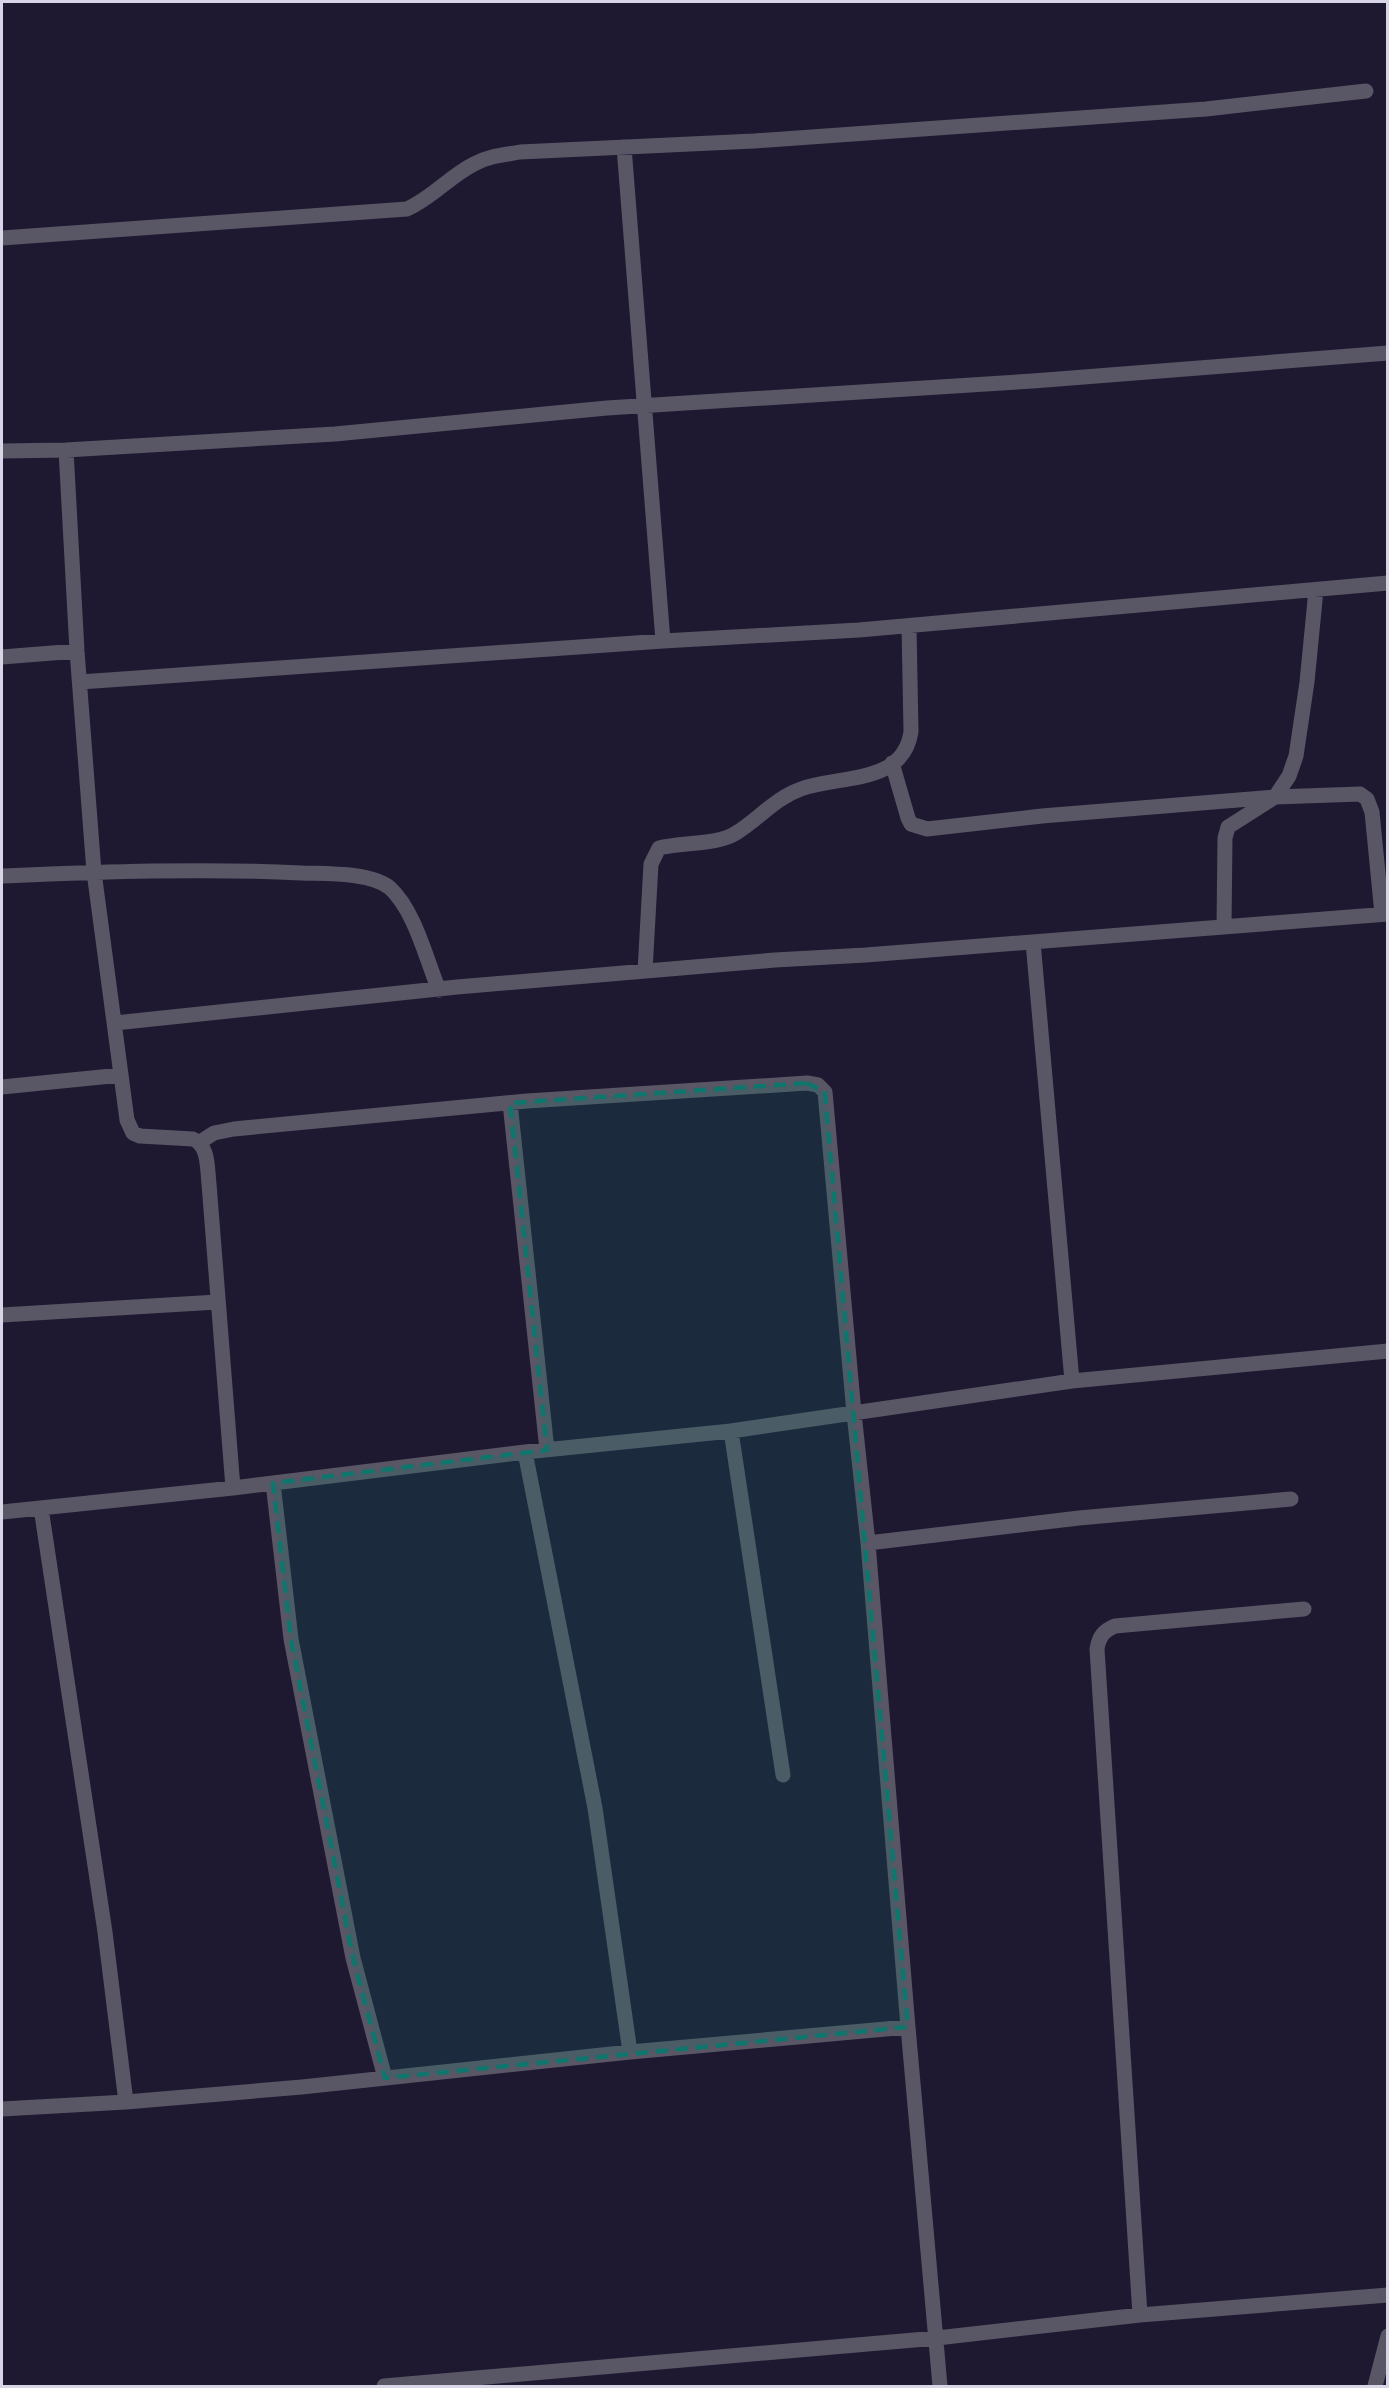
<svg xmlns="http://www.w3.org/2000/svg" width="1389" height="2388" font-family="'Fira Sans Condensed',sans-serif">
  <style>
    .lines { fill: none; stroke-linecap: round; stroke-linejoin: round }
    .street { stroke: #595665; stroke-width: 15 }
    .marked { fill: #0f766e; fill-opacity: 0.2; stroke: #0f766e; stroke-width: 4.5; stroke-dasharray: 12 8; stroke-linejoin: round }
  </style>
  <rect width="100%" height="100%" fill="#1f1831"/>
  <g class="lines">
    <path class="street" d="M624,147L663,641
      M2,238L407,209C432,198 450,176 474,164C488,156 504,155 520,152L754,141L1206,109L1366,91
      M66,450L77,651L94,872L127,1120L133,1133L140,1136L193,1139C209,1146 207,1167 209,1184L233,1488
      M2,451L66,450L335,434L607,408L1033,381L1388,353
      M2,657L77,651
      M80,682L663,641L859,630L1388,583
      M892,763L908,818L911,824L927,829L1042,816L1275,797L1360,794L1367,799L1372,812L1382,914
      M2,876C102,872 201,868 301,873C325,874 371,872 390,888C415,911 426,959 439,990
      M1224,927L1225,838L1228,827L1275,797L1289,776L1296,756L1307,682L1316,590
      M1033,942L1072,1381
      M645,971L651,864L659,848C681,842 718,845 736,833C759,819 775,798 801,789C839,775 903,785 911,732L909,626
      M115,1023L457,987L775,960L866,955L1388,914
      M2,1087L121,1075
      M510,1103L547,1450
      M200,1142L214,1133L234,1129L527,1101L807,1083L818,1085L825,1092L854,1413L868,1543L908,2027L940,2386
      M2,1315L217,1302
      M731,1431L783,1775
      M525,1452L595,1808L630,2052
      M273,1483L291,1639L353,1958L385,2078
      M41,1508L105,1932L126,2102
      M2,1512L233,1488L525,1452L731,1431L1072,1381L1388,1351
      M868,1543L1079,1518L1291,1499
      M2,2109L126,2102L302,2087L630,2052L908,2027
      M1140,2315L1097,1649C1099,1637 1103,1631 1115,1626L1304,1609
      M384,2386L937,2338L1140,2315L1388,2295
      M1375,2386L1388,2336"/>
  </g>
  <path class="marked" d="M807,1083L825,1092L908,2027L385,2078L353,1958L291,1639L273,1483L547,1450L510,1103Z"/>
  <rect width="1389" height="2388" fill="none" stroke="#d8d5e6" stroke-width="6"/>
</svg>
